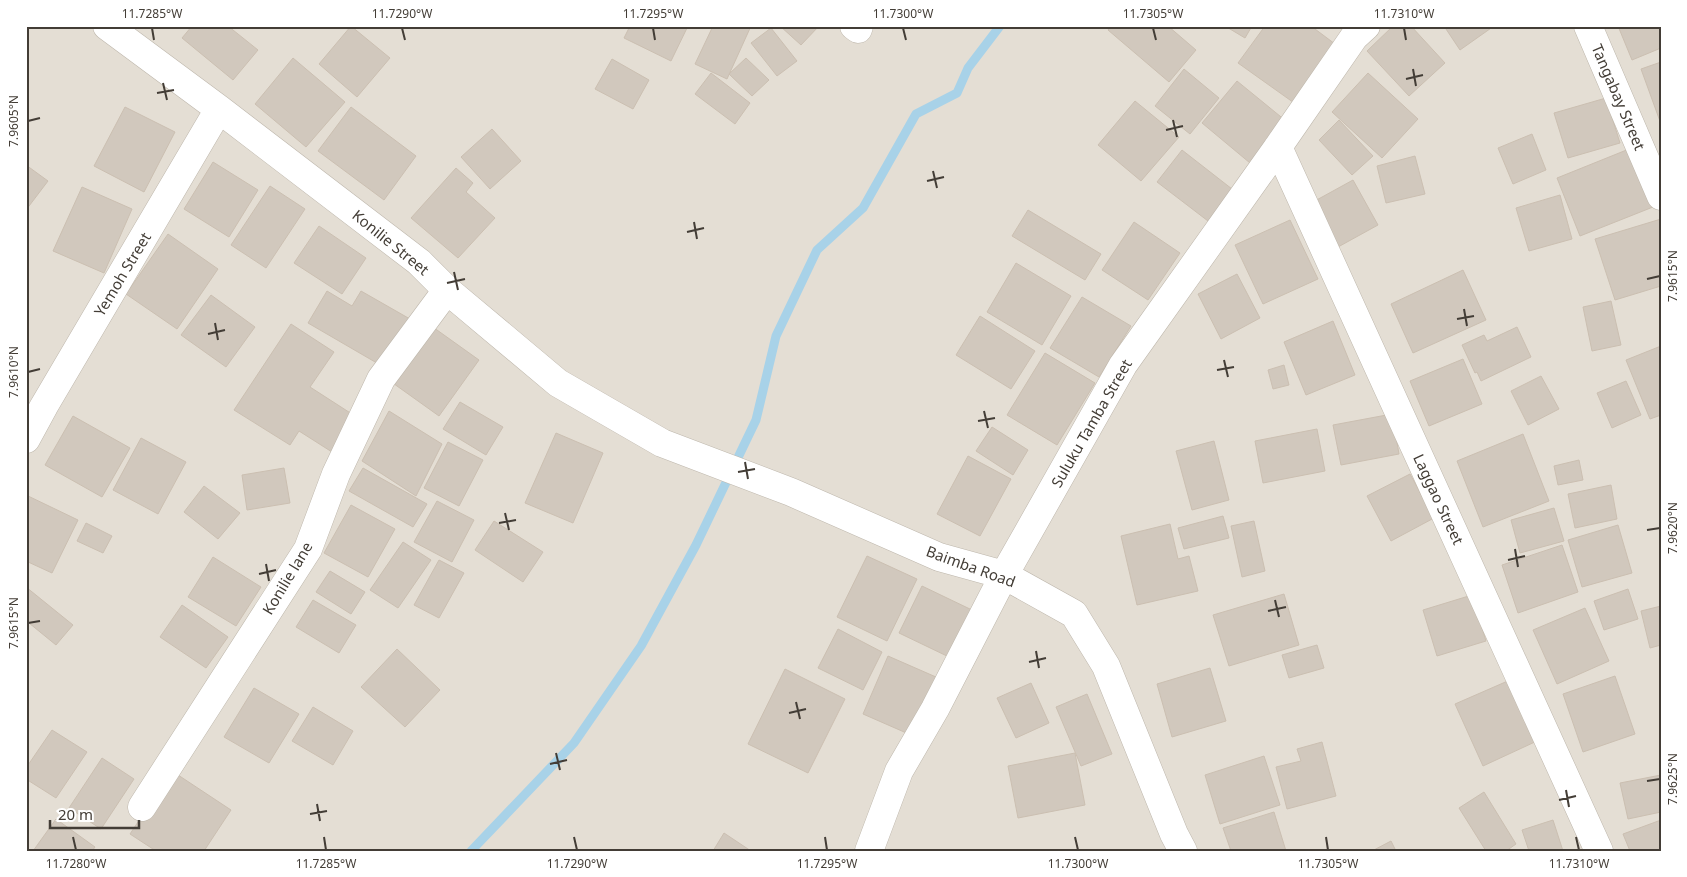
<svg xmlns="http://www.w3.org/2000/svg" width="1687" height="877" font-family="'Noto Sans',sans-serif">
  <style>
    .residential { fill: #e4ded4 }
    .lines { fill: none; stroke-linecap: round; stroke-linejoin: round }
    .stream { stroke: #a8d2e8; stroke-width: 9 }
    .building { fill: #d1c8bd; stroke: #cbbfb1 }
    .minor-casing { stroke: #beb7ac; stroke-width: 29 }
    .minor { stroke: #fff; stroke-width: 28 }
    .ticks { fill: none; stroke: #433d36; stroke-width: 2 }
    .labels { text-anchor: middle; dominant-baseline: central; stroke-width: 5; stroke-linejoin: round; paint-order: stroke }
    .street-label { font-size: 15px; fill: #433d36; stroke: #fff }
    .neatline { fill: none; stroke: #433d36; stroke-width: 2 }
    .ticks-label { font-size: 12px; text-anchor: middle; fill: #433d36 }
  </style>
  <rect width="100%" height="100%" fill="#f1ede6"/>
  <path class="residential" d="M26,26H1661V851H26Z"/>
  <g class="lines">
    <path class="stream" d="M471,851L574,743L641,646L696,545L756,420L776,336L817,250L863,208L916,114L957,93L968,68L1000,26"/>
  </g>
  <path class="building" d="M192,26H228L258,50L233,80L182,38Z
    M351,26L390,58L357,97L319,64Z
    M630,26H688L671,61L624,38Z
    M713,26H751L727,79L695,64Z
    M780,26H819L801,45Z
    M1111,26H1168L1196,50L1169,82L1108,30Z
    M1225,26H1252L1245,38Z
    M1265,26H1311L1339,47L1297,105L1238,63Z
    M1393,26H1411L1445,63L1409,96L1367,51Z
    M1444,26H1494L1460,50Z
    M1618,26H1661V48L1632,60Z
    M771,28L797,61L777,76L751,43Z
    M293,58L345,102L306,147L255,104Z
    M746,58L769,80L752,96L729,74Z
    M612,59L649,80L633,109L595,89Z
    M1661,62V124L1641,69Z
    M1184,69L1219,98L1190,134L1155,106Z
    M711,73L750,103L735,124L695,94Z
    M1368,73L1418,119L1382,158L1332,112Z
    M1237,81L1286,121L1250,163L1202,123Z
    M1606,98L1620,143L1568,158L1554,113Z
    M1135,101L1179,137L1141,181L1098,145Z
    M125,107L175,132L144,192L94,166Z
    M351,107L416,156L384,200L318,151Z
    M1339,120L1373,156L1352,175L1319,140Z
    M492,129L521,161L490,189L461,157Z
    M1532,134L1546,170L1513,184L1498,148Z
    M1629,149L1653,207L1580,236L1557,178Z
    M1182,150L1232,189L1208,221L1157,182Z
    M1415,156L1425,194L1386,203L1377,166Z
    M213,162L258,190L229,237L184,209Z
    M26,165L48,181L26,210Z
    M456,168L473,183L466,192L495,218L458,258L411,218Z
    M1353,180L1378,225L1338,247L1313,202Z
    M270,186L305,209L266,268L231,245Z
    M82,187L132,209L104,273L53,251Z
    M1560,195L1572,239L1529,251L1516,208Z
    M1028,210L1101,254L1085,280L1012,236Z
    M1661,219V286L1615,300L1595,239Z
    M1290,220L1318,279L1263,304L1235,245Z
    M1134,222L1180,253L1148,300L1102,270Z
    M319,226L366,258L342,294L294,263Z
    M168,234L218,269L177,329L126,294Z
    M1016,263L1071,296L1042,345L987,312Z
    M1463,270L1486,320L1413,353L1391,304Z
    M1237,274L1260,318L1221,339L1198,294Z
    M327,291L352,306L361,291L410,319L382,366L308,323Z
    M211,295L255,327L226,367L181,335Z
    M1082,297L1131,326L1099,377L1050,348Z
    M1611,301L1621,345L1592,351L1583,307Z
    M980,316L1035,351L1011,389L956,355Z
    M1333,321L1355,375L1306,395L1284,342Z
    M291,324L334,352L310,387L355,416L332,452L299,431L290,445L234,410Z
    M430,325L479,360L439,416L390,381Z
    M1517,327L1531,357L1481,381L1477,372L1475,373L1462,345L1484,335L1487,341Z
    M1661,346V415L1650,419L1626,360Z
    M1045,353L1095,383L1057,445L1007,415Z
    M1463,359L1482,404L1429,426L1410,381Z
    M1284,365L1289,385L1273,389L1268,370Z
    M1541,376L1559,409L1528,425L1511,391Z
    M1626,381L1641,415L1612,428L1597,393Z
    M460,402L503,427L486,455L443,429Z
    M389,411L442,444L416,496L362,461Z
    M1392,414L1399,454L1341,465L1333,425Z
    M73,416L130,448L102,497L45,465Z
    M992,427L1028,450L1013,475L976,451Z
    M1317,429L1325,471L1263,483L1255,441Z
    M556,433L603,453L573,523L525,503Z
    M1523,434L1549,501L1483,527L1457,461Z
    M141,438L186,462L158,514L113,490Z
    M1214,441L1229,500L1192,510L1176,451Z
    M448,442L483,460L459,506L424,488Z
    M968,456L1011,479L980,536L937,514Z
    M1579,460L1583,480L1558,485L1554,466Z
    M284,468L290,503L247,510L242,475Z
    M363,468L427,504L413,527L349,491Z
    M1410,474L1434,518L1391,541L1367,496Z
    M1611,485L1617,519L1575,528L1568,494Z
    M204,486L240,513L218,539L184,512Z
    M26,495L78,520L52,573L26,561Z
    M437,501L474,520L452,562L414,542Z
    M351,505L395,529L368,577L324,553Z
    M1554,508L1564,541L1520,553L1511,520Z
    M1223,516L1229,538L1184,549L1178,528Z
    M494,521L543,552L523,582L475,550Z
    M1254,521L1265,571L1242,577L1231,526Z
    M86,523L112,536L103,553L77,541Z
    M1170,524L1178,559L1189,556L1198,591L1137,605L1121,536Z
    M1618,525L1632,573L1582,587L1568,540Z
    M403,542L431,560L398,608L370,590Z
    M1562,545L1578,592L1518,613L1502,565Z
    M867,556L917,579L887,641L837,617Z
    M213,557L261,587L236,626L188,597Z
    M439,560L464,573L439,618L414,605Z
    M330,571L365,592L351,614L316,592Z
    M922,586L972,610L949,657L899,633Z
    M26,587L73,625L56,645L29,623L26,626Z
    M1628,589L1638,619L1604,630L1594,601Z
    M1284,594L1299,645L1229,666L1213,615Z
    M1472,595L1486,641L1437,656L1423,610Z
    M313,600L356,625L339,653L296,627Z
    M182,605L228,637L206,668L160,637Z
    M1661,606V645L1650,648L1641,611Z
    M1585,608L1609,661L1557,684L1533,630Z
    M838,629L882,652L863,690L818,668Z
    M1317,645L1324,668L1289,678L1282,655Z
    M397,649L440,690L405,727L361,687Z
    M888,656L936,677L911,735L863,714Z
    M1210,668L1226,721L1172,737L1157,684Z
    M785,669L845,699L808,773L748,744Z
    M1615,676L1635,734L1583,752L1563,694Z
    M1510,680L1537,741L1483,766L1455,704Z
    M1031,683L1049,723L1016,738L997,698Z
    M254,688L299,714L269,763L224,737Z
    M1087,694L1112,754L1081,766L1056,707Z
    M313,707L353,731L333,765L292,741Z
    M52,730L87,752L56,798L26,779V768Z
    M1322,742L1336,796L1287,809L1276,767L1301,761L1297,749Z
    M1075,753L1085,805L1018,818L1008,766Z
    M1264,756L1280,805L1220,824L1205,775Z
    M102,758L134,779L101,829L69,808Z
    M172,771L231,810L204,851H156L130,834Z
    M1661,775V812L1628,819L1620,783Z
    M1484,792L1516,844L1506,851H1486L1459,808Z
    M1274,812L1286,851H1231L1223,828Z
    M56,819L95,847L92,851H33Z
    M1553,820L1563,851H1529L1522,830Z
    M1661,820V851H1630L1623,834Z
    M724,833L751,851H713Z
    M1391,841L1396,851H1372Z"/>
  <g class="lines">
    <g class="minor-casing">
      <path id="minor" d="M107,26L219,109L419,262L447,290L558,383L662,443L791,492L939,557L1004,575L1074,614L1106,666L1174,834L1183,851
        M854,26L858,29L859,26
        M1588,26L1661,196
        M1278,147L1599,851
        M26,439L44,406L219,109
        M142,807L308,549L336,474L381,379L447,290
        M869,851L899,771L935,709L1004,575L1123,365L1278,147L1354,37L1366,26"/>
    </g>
    <use href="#minor" class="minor"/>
  </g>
  <path class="ticks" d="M152,28L154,40M402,28L405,40M653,28L655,40M903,28L906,40M1153,28L1156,40M1404,28L1406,40M1413,69L1416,86M1406,79L1423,75M163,83L167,100M157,93L174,90M1173,120L1177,137M28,121L40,118M1166,130L1183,126M933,171L937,188M927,181L944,177M694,222L697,239M687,232L704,228M454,272L458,290M1647,279L1660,276M447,283L465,279M1464,309L1467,326M1457,319L1474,316M215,323L218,340M208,334L225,330M1224,360L1228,377M1217,370L1234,367M28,372L40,369M984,411L988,428M978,421L995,418M745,462L748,479M738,472L755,469M505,513L509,530M499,523L516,520M1647,530L1660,528M1515,549L1518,567M1508,560L1525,556M266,564L269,581M259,574L276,570M1275,600L1279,617M1268,611L1286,607M28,623L40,621M1036,651L1039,668M1029,662L1046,658M796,702L800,719M789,713L806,709M556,753L560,770M550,764L567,760M1647,781L1660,779M1566,790L1569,807M1559,800L1576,796M317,804L320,821M310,814L327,811M73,837L76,850M324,837L326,850M574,837L577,850M825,837L827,850M1075,837L1078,850M1326,837L1328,850M1576,837L1579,850"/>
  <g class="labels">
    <g class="street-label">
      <text transform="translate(1619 97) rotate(67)">Tangabay Street</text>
      <text transform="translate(391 242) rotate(39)">Konilie Street</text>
      <text transform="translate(122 274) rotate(-59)">Yemoh Street</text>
      <text transform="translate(1091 423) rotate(-60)">Suluku Tamba Street</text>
      <text transform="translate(1439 499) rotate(65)">Laggao Street</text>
      <text transform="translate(971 566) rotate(20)">Baimba Road</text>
      <text transform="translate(287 578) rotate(-59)">Konilie lane</text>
    </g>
  </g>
  <rect width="1687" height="877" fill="none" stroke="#ffffff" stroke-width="55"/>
  <path d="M50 820v8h89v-8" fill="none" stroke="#433d36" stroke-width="2.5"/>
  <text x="58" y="820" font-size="15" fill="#433d36" stroke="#ffffff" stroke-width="4" paint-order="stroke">20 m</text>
  <rect x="28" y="28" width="1632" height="822" class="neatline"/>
  <g class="ticks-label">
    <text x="152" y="18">11.7285°W</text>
    <text x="402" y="18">11.7290°W</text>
    <text x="653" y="18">11.7295°W</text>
    <text x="903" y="18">11.7300°W</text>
    <text x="1153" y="18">11.7305°W</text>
    <text x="1404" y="18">11.7310°W</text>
    <text transform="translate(14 121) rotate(-90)" y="4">7.9605°N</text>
    <text transform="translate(1673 276) rotate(-90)" y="4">7.9615°N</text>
    <text transform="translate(14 372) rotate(-90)" y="4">7.9610°N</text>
    <text transform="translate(1673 528) rotate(-90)" y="4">7.9620°N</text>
    <text transform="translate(14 623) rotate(-90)" y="4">7.9615°N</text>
    <text transform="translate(1673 779) rotate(-90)" y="4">7.9625°N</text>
    <text x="76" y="868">11.7280°W</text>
    <text x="326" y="868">11.7285°W</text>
    <text x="577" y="868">11.7290°W</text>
    <text x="827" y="868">11.7295°W</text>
    <text x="1078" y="868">11.7300°W</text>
    <text x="1328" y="868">11.7305°W</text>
    <text x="1579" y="868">11.7310°W</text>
  </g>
</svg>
